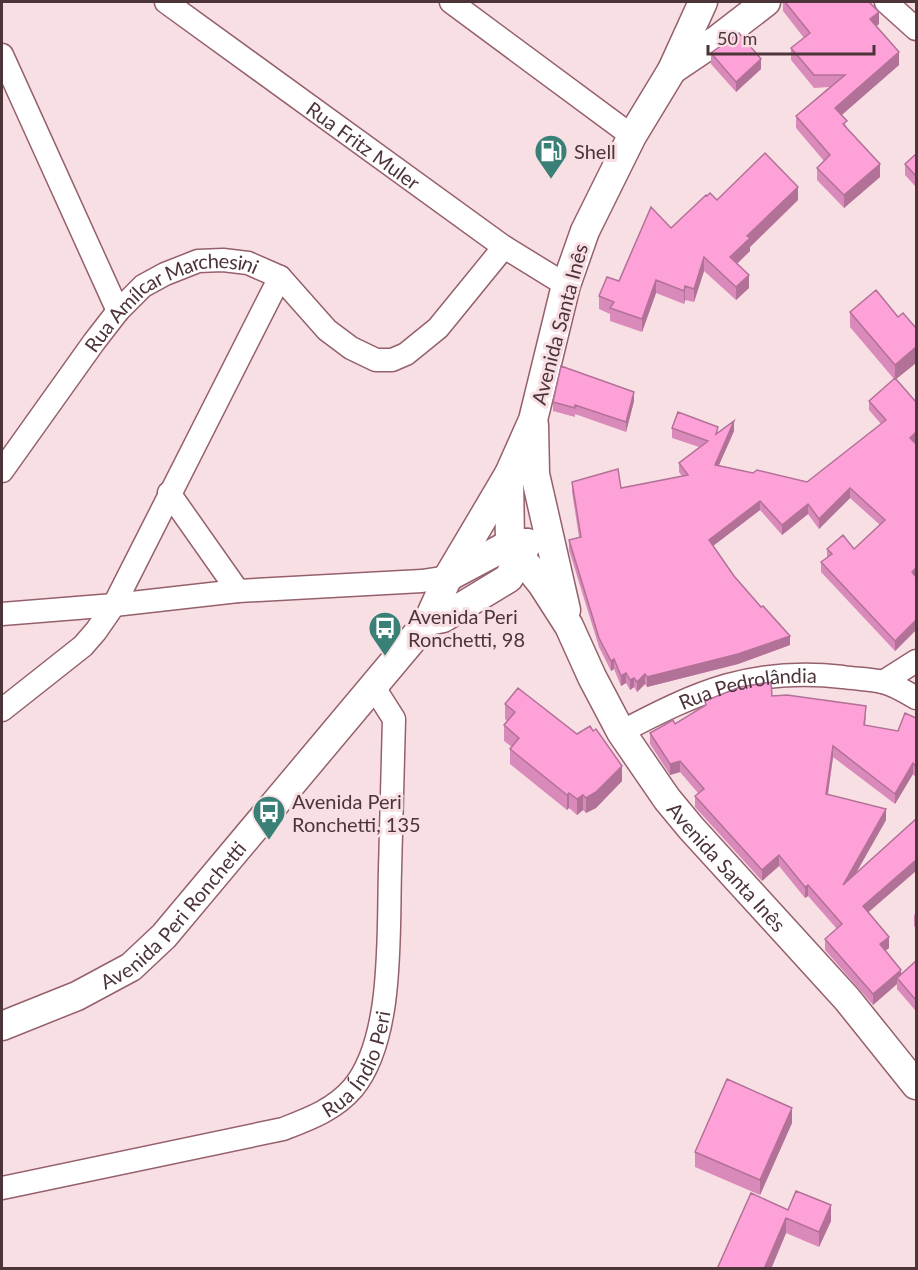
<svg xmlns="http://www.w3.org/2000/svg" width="918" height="1270" font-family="Lato,sans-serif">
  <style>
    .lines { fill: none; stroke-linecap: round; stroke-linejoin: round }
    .minor-casing { stroke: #95606c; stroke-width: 25 }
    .major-casing { stroke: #95606c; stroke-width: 31 }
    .minor { stroke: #fff; stroke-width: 22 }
    .major { stroke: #fff; stroke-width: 28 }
    .wall { fill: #da8aba }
    .shaded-wall { fill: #b27197 }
    .building { fill: #fea1d8; stroke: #b27197; stroke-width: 1.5 }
    .labels { text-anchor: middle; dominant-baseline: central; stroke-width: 6; stroke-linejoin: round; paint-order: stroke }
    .street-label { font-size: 20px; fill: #4c3439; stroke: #f8dfe4 }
    .poi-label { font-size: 20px; fill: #4c3439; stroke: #f8dfe4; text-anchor: start }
  </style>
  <rect width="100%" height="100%" fill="#f8dfe4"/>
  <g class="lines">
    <g class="minor-casing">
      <g id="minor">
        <path id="s1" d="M166,2L504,247L566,285"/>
        <path d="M451,2L632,136"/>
        <path d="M886,2L916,29"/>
        <path d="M2,55L118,311"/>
        <path id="s2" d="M2,471L94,342L118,311L143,286L165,274L198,261L223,260L248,263L280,277L327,330L351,348L376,360H392L406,354L438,328L504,247"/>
        <path d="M169,493L238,591"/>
        <path d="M2,614L114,605L238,591L422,581L448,577"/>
        <path d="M883,682L916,661"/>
        <path d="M2,710L83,646L96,631L114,605L280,277"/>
        <path id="s3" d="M621,732C699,691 752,667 843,677C856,679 871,679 883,682C895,685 906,692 916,698"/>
        <path id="s4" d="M2,1188L283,1129C309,1119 334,1110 353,1088C394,1039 388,932 390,870C391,820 393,770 394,719L373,686"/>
      </g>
    </g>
    <g class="major-casing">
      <g id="major">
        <path id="s5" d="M703,2L672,70L632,136L585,231L566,285L533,420L509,474L510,544L542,584L569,626L592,677L621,732L667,799L691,828L847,999L916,1085"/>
        <path d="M672,70L718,39L766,2"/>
        <path d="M534,425L535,474L566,610"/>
        <path d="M448,577L510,544L527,543"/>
        <path d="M428,621L443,618L509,578L519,556L528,543"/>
        <path id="s6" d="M2,1026L77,996L131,967L164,936L428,621L448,577L509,474"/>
      </g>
    </g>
    <use href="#minor" class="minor"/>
    <use href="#major" class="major"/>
  </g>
  <path class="wall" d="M783,2H869L879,24L876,26L899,65L841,115L847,128L880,177L844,208L817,180V168L824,161L796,128V116L829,87L814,88L791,60V48L804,38L783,11Z
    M711,53L761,69L736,92L711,64Z
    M916,154V187L905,175V164Z
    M707,196L717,200H798L750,247V251L737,264L749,288L736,300L704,271L694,302L685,300L684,304L656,293L642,332L610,321V314L599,309V296L619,281L671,228Z
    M850,312L898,317L916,328V363L896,379L916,444V630L895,651L821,572V562L827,558V549H854L880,525L850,498L819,529L808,514L782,535L760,510L713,546L734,576L790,645L738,664L647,687L645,684L637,692L634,687L630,690L626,683L621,686L614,669L611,671L599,647L569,550V540L579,537L572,492V482L621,488L682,476L679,472V463L699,447L672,438V428L718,433L734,431L719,465L753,473L807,482L881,424L869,410V401L894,379L850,327Z
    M634,401L626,432L575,414V417L553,411V402Z
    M772,696L866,717L865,726L898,731L916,718V778L913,774L895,804L833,757L828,795L886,820L856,873L868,913L889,948L885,951L901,975L916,961V1009L915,1010L897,989V984L873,1005L825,950V939L837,929L808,896L805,898L779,866L762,881L695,807V796L698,793L680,772L670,775L650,744V733L675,724L705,706V701Z
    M505,704L622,781L596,808L586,813L583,810L577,815L569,808L567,810L510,764V749L512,747L504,741V725L507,721L505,719Z
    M916,913V929L914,926V915Z
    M792,1123L760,1195L695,1167V1152Z
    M788,1210L831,1221L819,1247L786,1233L771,1269H717Z"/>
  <path class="shaded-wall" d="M879,12V24L870,31V19Z
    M899,52V65L835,121V108Z
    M761,59V69L736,92V82Z
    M880,164V177L844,208V195Z
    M798,187V200L750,247V251L730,270V257L747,236Z
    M704,257V271L694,302V289Z
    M749,275V288L736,300V287Z
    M656,280V293L642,332V319Z
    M685,286V300L684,304V291Z
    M916,347V363L895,380V365Z
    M634,392V401L626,432V422Z
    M734,421V431L715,474V465Z
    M916,432V442L910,448V438Z
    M850,488V498L819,529V519Z
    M760,501V510L709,549V540Z
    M808,504V514L782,535V525Z
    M916,568V577L912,572Z
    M916,620V630L895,651V641Z
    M790,636V645L738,664L647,687V677Z
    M614,659V669L611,671V661Z
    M626,673V683L621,686V676Z
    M645,674V684L637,692V682Z
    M634,678V687L630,690V680Z
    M833,746V757L826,805V794Z
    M680,761V772L670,775V764Z
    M913,763V774L895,804V794Z
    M622,766V781L596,808L586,813V798Z
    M569,793V808L567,810V795Z
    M583,795V810L577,815V799Z
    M886,809V820L843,896V885Z
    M779,855V866L762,881V870Z
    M916,860V871L863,917V906Z
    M808,885V896L805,898V887Z
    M889,937V948L880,955V944Z
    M901,970V981L897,978V984L873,1005V994Z
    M916,998V1009L915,1010V999Z
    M792,1108V1123L760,1195V1180Z
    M831,1205V1221L819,1247V1232Z
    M786,1218V1233L771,1269H764Z"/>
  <path class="building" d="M785,2H869L879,12L870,19L899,52L835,108L847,121L843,124L880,164L844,195L817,168L830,155L796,116L845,75H814L791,48L810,33Z
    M739,33L761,59L736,82L711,53Z
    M765,153L798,187L747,236L750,238L730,257L749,275L736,287L704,257L694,289L685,286L684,291L656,280L642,319L610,308L614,302L599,296L607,277L619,281L651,207L671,228L706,195L707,196L710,193L717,200Z
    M916,154V176L905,164Z
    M876,290L898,317L903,313L916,328V347L895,365L850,312Z
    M561,366L634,392L626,422L575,405V408L553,402Z
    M895,378L916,402V432L910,438L916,444V568L912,572L916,577V620L895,641L821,562L832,554L827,549L843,535L854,549L885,520L850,488L819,519L808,504L782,525L760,501L709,540L734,576L761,607L763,606L790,636L738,654L647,677L645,674L637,682L634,678L630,680L626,673L621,676L614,659L611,661L599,638L569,540L581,537L572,482L618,469L621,488L688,475L679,463L708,441L672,428L678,412L718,427L716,434L734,421L715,465L753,473L757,470L807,482L886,420L869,401Z
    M771,682L772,696L787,695L866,706L864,725L898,731L905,713L916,718V767L913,763L895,794L833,746L826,794L886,809L843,885L916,819V860L863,906L889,937L880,944L901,970L873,994L825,939L842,924L808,885L805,887L779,855L762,870L695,796L704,789L680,761L670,764L650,733L673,720L675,724L706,705L705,701L740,687Z
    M518,688L577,734L590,726L593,731L596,729L622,766L596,792L586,798L583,795L577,799L569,793L567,795L510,749L519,738L504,725L515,712L505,704Z
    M916,961V998L915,999L897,978Z
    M727,1079L792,1108L760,1180L695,1152Z
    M796,1191L831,1205L819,1232L786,1218L764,1269H717L751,1193L788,1210Z"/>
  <defs>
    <g id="fuel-pin" transform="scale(1.725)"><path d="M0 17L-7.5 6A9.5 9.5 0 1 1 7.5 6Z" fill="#3a8077" stroke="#f8dfe4"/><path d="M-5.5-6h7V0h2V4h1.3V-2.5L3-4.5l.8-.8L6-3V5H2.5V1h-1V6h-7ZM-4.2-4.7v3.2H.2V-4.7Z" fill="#fff"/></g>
    <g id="bus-pin" transform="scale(1.725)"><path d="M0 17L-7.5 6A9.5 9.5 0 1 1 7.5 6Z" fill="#3a8077" stroke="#f8dfe4"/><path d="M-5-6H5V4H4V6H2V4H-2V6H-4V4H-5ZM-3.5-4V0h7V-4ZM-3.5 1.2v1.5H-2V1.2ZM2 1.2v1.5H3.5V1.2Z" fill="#fff"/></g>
  </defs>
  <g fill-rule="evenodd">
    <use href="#fuel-pin" x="551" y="151"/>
    <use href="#bus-pin" x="385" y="628"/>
    <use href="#bus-pin" x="269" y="812"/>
  </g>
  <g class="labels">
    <g class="street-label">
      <text stroke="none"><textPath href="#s1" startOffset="244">Rua Fritz Muler</textPath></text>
      <text stroke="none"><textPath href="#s2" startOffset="252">Rua Amílcar Marchesini</textPath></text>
      <text transform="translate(559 324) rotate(-75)">Avenida Santa Inês</text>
      <text stroke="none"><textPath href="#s3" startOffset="136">Rua Pedrolândia</textPath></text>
      <text stroke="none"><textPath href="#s5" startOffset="974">Avenida Santa Inês</textPath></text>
      <text stroke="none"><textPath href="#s6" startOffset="208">Avenida Peri Ronchetti</textPath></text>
      <text stroke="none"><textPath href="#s4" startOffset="392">Rua Índio Peri</textPath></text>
    </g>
    <g class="poi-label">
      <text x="574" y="151">Shell</text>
      <text x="408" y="616">Avenida Peri<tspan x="408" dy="23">Ronchetti, 98</tspan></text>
      <text x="292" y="801">Avenida Peri<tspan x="292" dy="23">Ronchetti, 135</tspan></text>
    </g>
  </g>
  <rect width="918" height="1270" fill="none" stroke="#4c3439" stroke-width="6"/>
  <path d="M708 45v9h166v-9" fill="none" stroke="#4c3439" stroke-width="3"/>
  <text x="717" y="45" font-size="18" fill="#4c3439" stroke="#f8dfe4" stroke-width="4.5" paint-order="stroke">50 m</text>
</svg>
